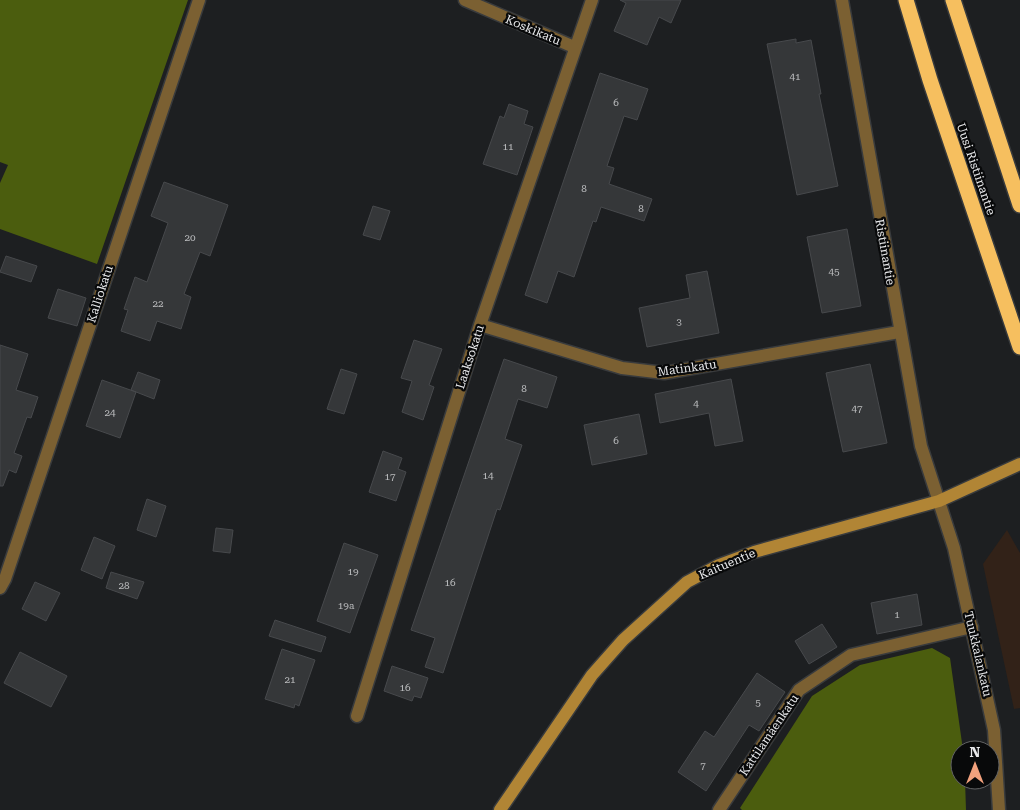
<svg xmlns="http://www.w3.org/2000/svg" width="1020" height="810" font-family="'Roboto Serif',serif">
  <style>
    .commercial { fill: #322218 }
    .forest { fill: #4b5d0e }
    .building { fill: #353739; stroke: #47494c }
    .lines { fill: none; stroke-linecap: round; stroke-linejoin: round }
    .street-casing { stroke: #393b3d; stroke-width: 15 }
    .secondary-casing { stroke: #393b3d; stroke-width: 15 }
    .highway-casing { stroke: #393b3d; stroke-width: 18 }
    .street { stroke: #7b6032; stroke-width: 12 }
    .secondary { stroke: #b18535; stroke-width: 12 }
    .highway { stroke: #f6bf5f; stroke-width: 15 }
    .labels { text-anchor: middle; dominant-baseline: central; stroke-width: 4.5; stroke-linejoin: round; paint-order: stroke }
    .number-label { font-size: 10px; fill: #bbbcbe }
    .street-label { font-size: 12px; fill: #e8e9eb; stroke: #08090a }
  </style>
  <rect width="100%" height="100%" fill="#1d1f21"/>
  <path class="commercial" d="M1007,530L1020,553V708L1014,709L983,564Z"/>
  <path class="forest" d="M0,0H188L97,264L0,229V183L8,165L0,162Z
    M932,648L950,658L963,750H960V780H965L966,810H742L740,808L812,696L860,665Z"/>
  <path class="building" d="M620,0H681L671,23L659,17L647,45L614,31L626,3Z
    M796,39V43L811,40L821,94H819L838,186L797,195L767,44Z
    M600,73L648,89L637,120L624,116L607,166L614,168L609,184L652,199L644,221L601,207L596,222L593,221L574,277L558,271L547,303L525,295Z
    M509,104L528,111L524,124L533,127L517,175L483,164L500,116L504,118Z
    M164,182L228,205L210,256L200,252L184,294L191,297L181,329L157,321L150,341L121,331L128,310L124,309L135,277L147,282L168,223L151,216Z
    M373,206L390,211L380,240L363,235Z
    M847,229L861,306L822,313L807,237Z
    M6,256L37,266L31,282L0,272Z
    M707,271L719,333L647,347L639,308L690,298L686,275Z
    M58,289L86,298L77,326L48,318Z
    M414,340L442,349L429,385L434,387L423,420L402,412L412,381L401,378Z
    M0,345L28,354L16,390L38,397L31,418L27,417L14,453L22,456L16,473L9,470L3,486H0Z
    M504,359L557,377L547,408L518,399L505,439L522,445L500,510L497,509L443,673L425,667L435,638L411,630Z
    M870,364L887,443L843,452L826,373Z
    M341,369L357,374L344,414L327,409Z
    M138,372L160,380L154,399L131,390Z
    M731,379L743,441L715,446L709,413L660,423L655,394Z
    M102,380L136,392L120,438L86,426Z
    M639,414L647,454L592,465L584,425Z
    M383,451L402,458L398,469L406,472L396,501L369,492Z
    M147,499L166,506L156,537L137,530Z
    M216,528L233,530L230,553L213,551Z
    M94,537L115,546L102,579L81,570Z
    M344,543L378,555L350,633L317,621Z
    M111,572L144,582L137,599L106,588Z
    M35,582L60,593L46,621L22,609Z
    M917,594L922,625L877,634L871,603Z
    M275,620L326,637L321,652L269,636Z
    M822,624L837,647L809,664L795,641Z
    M282,649L315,660L299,706L295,704L294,708L265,699Z
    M20,652L67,676L51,707L4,683Z
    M392,666L428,678L421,698L414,696L412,701L384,691Z
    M757,673L785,692L759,731L749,725L706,791L678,772L705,731L714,737Z"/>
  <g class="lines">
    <g class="street-casing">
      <path id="street" d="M465,0L574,47
        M842,0L921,446L954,548L994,730L999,810
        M480,325L622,368L664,373L899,332
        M0,588L5,579L199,0
        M357,716L480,325L592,0
        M719,810L799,690L851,655L972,627"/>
    </g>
    <g class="secondary-casing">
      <path id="secondary" d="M500,810L592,675L623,640L687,582L719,565L754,552L939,501L1020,464"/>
    </g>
    <g class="highway-casing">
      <path id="highway" d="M906,0L930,80L1020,347
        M953,0L1020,205"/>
    </g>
    <use href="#street" class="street"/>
    <use href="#secondary" class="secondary"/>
    <use href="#highway" class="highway"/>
  </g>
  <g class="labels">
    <g class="number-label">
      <text x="795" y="76">41</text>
      <text x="616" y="102">6</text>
      <text x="508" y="146">11</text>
      <text x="584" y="188">8</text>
      <text x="641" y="208">8</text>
      <text x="190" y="237">20</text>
      <text x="834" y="271">45</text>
      <text x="158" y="303">22</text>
      <text x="679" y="321">3</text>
      <text x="524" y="388">8</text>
      <text x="696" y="403">4</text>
      <text x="857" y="408">47</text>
      <text x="110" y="412">24</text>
      <text x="616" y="440">6</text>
      <text x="488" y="475">14</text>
      <text x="390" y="476">17</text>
      <text x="353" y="571">19</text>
      <text x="450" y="582">16</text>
      <text x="124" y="585">28</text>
      <text x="346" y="605">19a</text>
      <text x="897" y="614">1</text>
      <text x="290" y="679">21</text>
      <text x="405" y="687">16</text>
      <text x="758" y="702">5</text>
      <text x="703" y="765">7</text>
    </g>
    <g class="street-label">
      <text transform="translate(533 30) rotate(23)">Koskikatu</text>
      <text transform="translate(976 169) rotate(71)">Uusi Ristiinantie</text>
      <text transform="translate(885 252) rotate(80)">Ristiinantie</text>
      <text transform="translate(100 294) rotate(-72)">Kalliokatu</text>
      <text transform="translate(470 357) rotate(-72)">Laaksokatu</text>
      <text transform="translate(687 368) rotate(-8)">Matinkatu</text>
      <text transform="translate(727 564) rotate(-23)">Kaituentie</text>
      <text transform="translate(978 654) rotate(77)">Tuukkalankatu</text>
      <text transform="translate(769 735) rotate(-56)">Kattilamäenkatu</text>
    </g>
  </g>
  <g transform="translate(975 765)"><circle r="24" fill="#08090a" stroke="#626364"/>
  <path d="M0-4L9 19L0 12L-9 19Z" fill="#f1a17d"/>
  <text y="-8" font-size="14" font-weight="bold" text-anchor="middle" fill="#e8e9eb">N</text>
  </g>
</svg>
